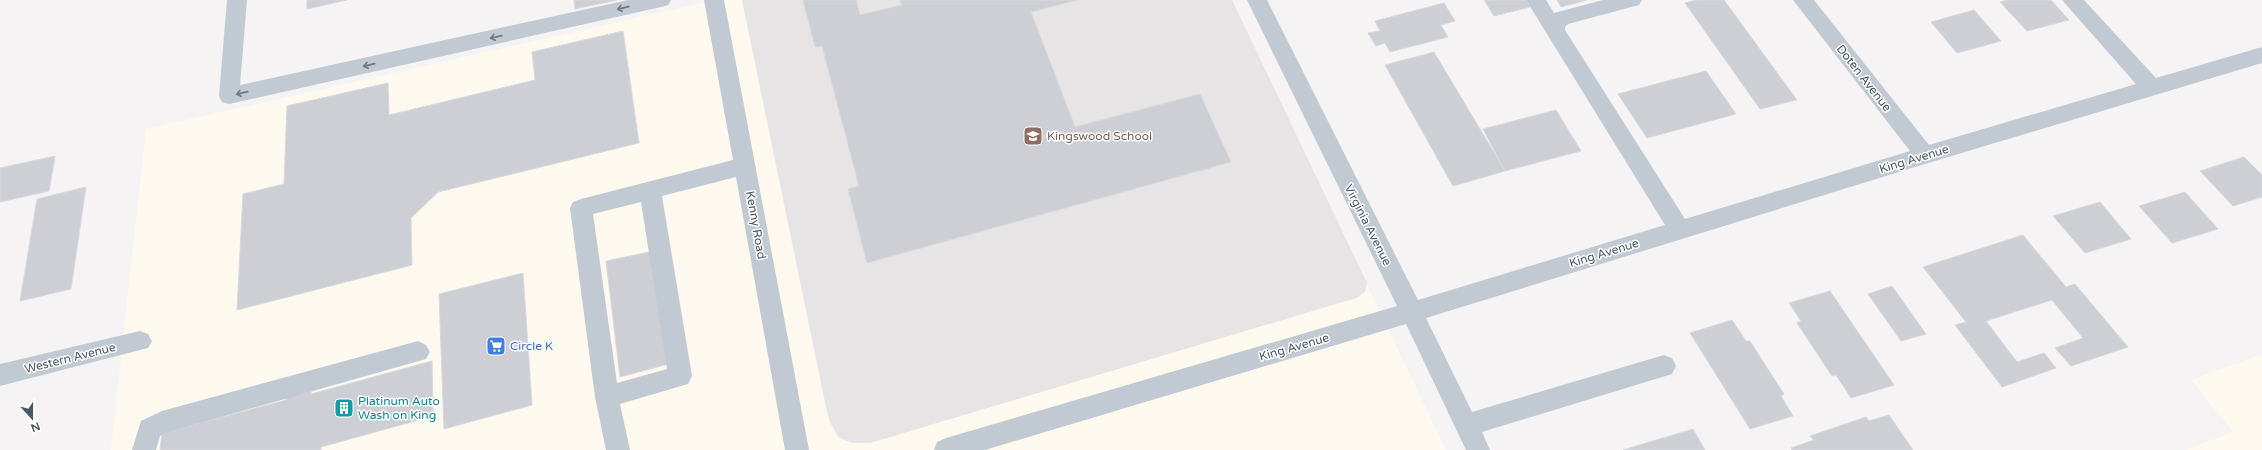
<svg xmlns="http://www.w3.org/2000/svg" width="2262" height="450" font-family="'Varela Round',sans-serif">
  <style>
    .commercial { fill: #fdf9ef }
    .education { fill: #e6e4e5 }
    .building { fill: #cdcfd5; stroke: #d7d9de }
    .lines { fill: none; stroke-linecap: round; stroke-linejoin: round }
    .minor { fill: #c1cad2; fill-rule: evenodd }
    .oneway { stroke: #6e7983 }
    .labels { text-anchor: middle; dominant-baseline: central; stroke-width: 3; stroke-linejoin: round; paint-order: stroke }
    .street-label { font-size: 12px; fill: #4a5661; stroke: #fff }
    .education-label { font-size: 12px; fill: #785e54; stroke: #fff; text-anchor: start }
    .shop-label { font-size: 12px; fill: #366cbe; stroke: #fff; text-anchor: start }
    .culture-label { font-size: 12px; fill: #0d838f; stroke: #fff; text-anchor: start }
  </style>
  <rect width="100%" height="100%" fill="#f5f3f3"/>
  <path class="commercial" d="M715,0H742L826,407L870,443L1356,298L1365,292L1367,284L1361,272L1446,450H111L146,129Z
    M2262,354V450H2185L2233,432L2191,380Z"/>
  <path class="education" d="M742,0H1232L1367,283L1365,292L1356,298L870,443H852L838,437L830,422L826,407Z"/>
  <path class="building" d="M307,0H347L307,9Z
    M574,0H617L575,9Z
    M803,0H856L860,15L902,5L900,0H1077L1031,12L1075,127L1200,94L1231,162L867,263L848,189L859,186L822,46L815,47Z
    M1484,0H1526L1530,7L1494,16Z
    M1557,0H1587L1561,7Z
    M1697,0H1724L1797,100L1760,109L1685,3Z
    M2008,0H2051L2069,20L2027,31L2000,2Z
    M1444,3L1455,21L1441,25L1448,37L1390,52L1385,43L1376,46L1368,33L1380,31L1375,21Z
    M1974,10L2001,41L1957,53L1931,22Z
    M623,31L639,143L438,192L411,218L412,265L237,310L243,194L284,184L287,106L388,83L389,115L535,80L532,52Z
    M1434,52L1505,171L1453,186L1385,65Z
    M1706,71L1736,114L1647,138L1618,94Z
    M1556,110L1581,151L1505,171L1483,129Z
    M55,156L49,191L0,202V168Z
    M2244,157L2262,175V197L2233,206L2200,171Z
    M86,187L71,289L20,301L37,199Z
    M2185,192L2218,229L2172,243L2139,206Z
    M2100,202L2131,239L2085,253L2053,216Z
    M2023,235L2066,287L2075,284L2128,347L2071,366L2055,348L2083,338L2052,300L1986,321L2017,362L2044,353L2056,368L2002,387L1955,325L1966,322L1923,267Z
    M654,251L672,363L620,377L606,261Z
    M523,273L532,405L444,429L439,294Z
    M1892,286L1926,334L1901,341L1868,294Z
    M1830,291L1894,385L1851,398L1836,375L1832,376L1799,326L1797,323L1801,321L1789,303Z
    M1732,320L1746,341H1750L1780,388L1784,394L1781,396L1793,416L1750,429L1690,333Z
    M432,361L433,416L321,447V450H160L162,433L286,400V393L311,387V394Z
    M1889,415L1913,450H1792L1791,448L1814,440L1810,436L1866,417L1869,421Z
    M1693,429L1705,450H1623Z"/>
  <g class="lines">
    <path class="minor" d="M227,0H247L240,85L628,0H671L668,5L661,7L229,104L222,102L219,96Z
      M704,0H724L809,450H785L736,177L662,196L692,376L688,384L620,404L630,450H606L595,397L570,208L573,202L581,199L733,160ZM641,202L667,369L617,383L593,214Z
      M1247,0H1267L1418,300L1665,225L1526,0H1546L1554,13L1603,0H1642L1639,5L1568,24L1565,27V30L1685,219L1910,151L1793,0H1814L1929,145L2136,84L2062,0H2084L2156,78L2262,47V63L1925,164L1426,318L1472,412L1664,355L1672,358L1676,366L1672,374L1482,432L1490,450H1466L1406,324L985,450H934L937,442L946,438L1397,306Z
      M140,331L148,334L152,341L148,348L0,386V364Z
      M418,341L426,345L430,352L426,359L168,432L160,436L156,450H132L141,421L162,411Z"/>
  </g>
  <defs><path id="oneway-shaft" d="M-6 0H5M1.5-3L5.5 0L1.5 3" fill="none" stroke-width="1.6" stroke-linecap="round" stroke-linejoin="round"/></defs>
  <g class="oneway">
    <use href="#oneway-shaft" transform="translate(623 8) rotate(167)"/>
    <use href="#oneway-shaft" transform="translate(496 37) rotate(167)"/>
    <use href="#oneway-shaft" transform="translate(369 65) rotate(167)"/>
    <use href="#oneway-shaft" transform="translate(242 93) rotate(167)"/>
  </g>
  <defs>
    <g id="school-square" transform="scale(1)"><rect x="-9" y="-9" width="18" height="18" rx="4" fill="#8d6e63" stroke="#fff"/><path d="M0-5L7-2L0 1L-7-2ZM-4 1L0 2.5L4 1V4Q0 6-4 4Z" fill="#fff"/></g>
    <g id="supermarket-square" transform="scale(1)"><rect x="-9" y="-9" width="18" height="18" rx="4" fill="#3f7fe0" stroke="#fff"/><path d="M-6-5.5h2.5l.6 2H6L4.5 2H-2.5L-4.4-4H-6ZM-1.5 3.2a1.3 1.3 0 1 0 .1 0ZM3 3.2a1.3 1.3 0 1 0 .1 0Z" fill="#fff"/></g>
    <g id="building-square" transform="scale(1)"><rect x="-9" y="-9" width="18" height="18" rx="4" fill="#0f9aa8" stroke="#fff"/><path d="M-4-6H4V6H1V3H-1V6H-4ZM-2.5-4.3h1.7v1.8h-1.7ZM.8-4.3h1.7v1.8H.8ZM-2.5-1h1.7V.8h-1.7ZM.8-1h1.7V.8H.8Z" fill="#fff"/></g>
  </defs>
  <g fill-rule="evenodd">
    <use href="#school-square" x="1033" y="136"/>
    <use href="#supermarket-square" x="496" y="346"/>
    <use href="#building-square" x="344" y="408"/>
  </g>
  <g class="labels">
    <g class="street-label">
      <text transform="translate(1864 78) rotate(52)">Doten Avenue</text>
      <text transform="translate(1914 159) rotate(-17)">King Avenue</text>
      <text transform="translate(756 225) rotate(80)">Kenny Road</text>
      <text transform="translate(1368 225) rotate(63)">Virginia Avenue</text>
      <text transform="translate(1604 253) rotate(-17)">King Avenue</text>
      <text transform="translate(1294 347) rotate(-16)">King Avenue</text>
      <text transform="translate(70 358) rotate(-14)">Western Avenue</text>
    </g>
    <g class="education-label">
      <text x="1047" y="136">Kingswood School</text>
    </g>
    <g class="shop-label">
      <text x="510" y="346">Circle K</text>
    </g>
    <g class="culture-label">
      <text x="358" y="401">Platinum Auto<tspan x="358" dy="14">Wash on King</tspan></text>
    </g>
  </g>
  <g transform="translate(32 418) rotate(159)" stroke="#ffffff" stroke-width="3" paint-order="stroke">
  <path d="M0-3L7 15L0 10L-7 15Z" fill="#4a5661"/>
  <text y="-6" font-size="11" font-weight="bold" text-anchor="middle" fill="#4a5661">N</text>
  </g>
</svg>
